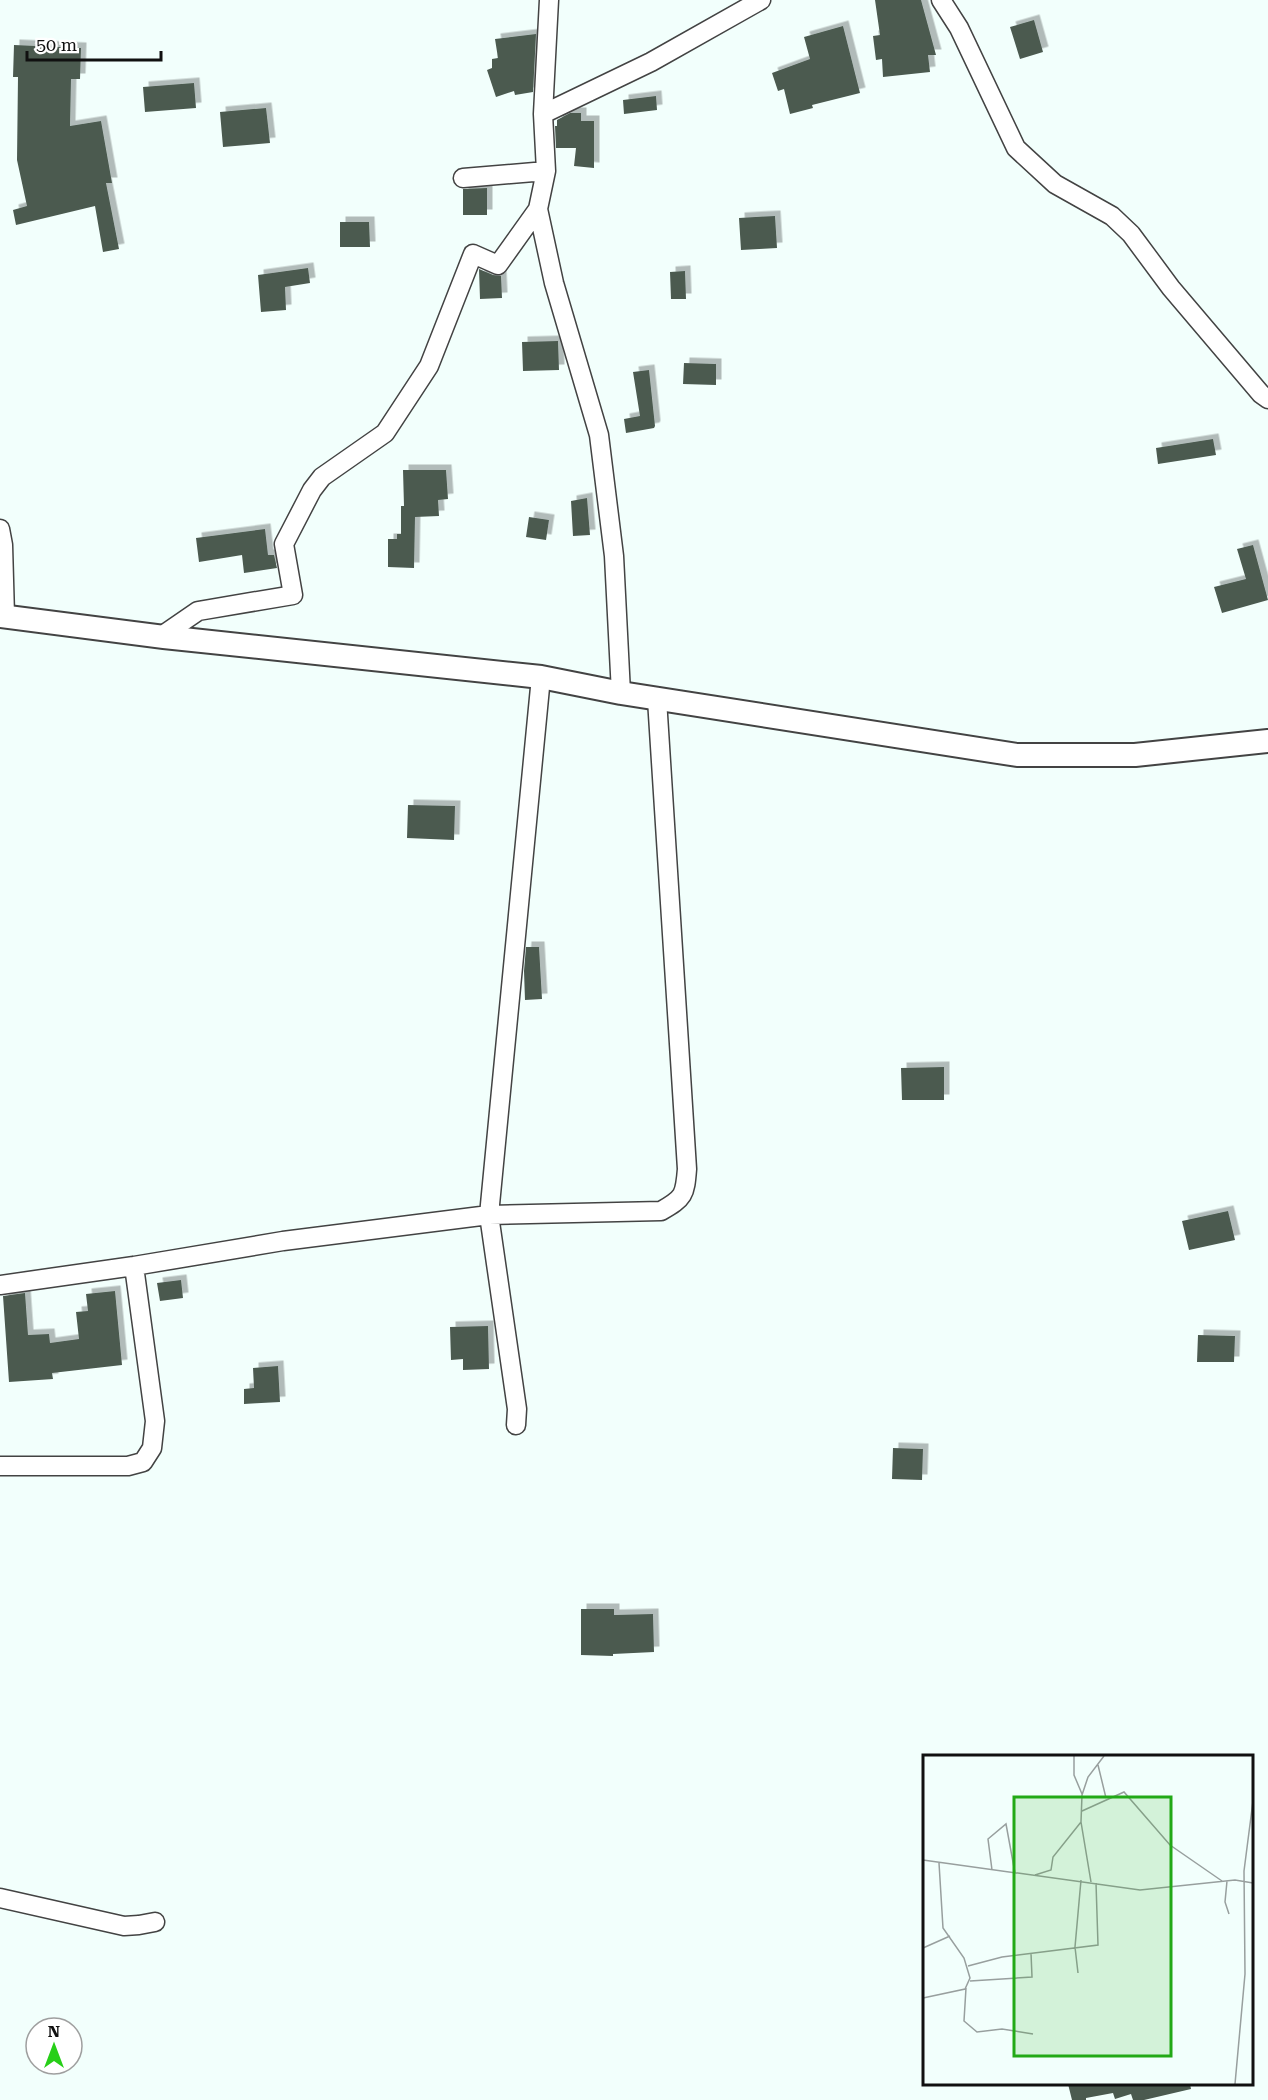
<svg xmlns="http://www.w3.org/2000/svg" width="1268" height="2100" font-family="'Roboto Serif',serif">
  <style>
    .building { fill: #4b5a50; filter: url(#shadow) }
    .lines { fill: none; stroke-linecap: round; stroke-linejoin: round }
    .minor-casing { stroke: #434343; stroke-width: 21 }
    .tertiary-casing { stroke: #434343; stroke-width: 26 }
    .minor { stroke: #fff; stroke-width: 18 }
    .tertiary { stroke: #fff; stroke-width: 22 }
    .inset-road { fill: none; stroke: #989f9e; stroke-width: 1.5 }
    .view { fill: #22a916; fill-opacity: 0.15; stroke: #22a916; stroke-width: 3 }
    .inset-edge { fill: none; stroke: #101010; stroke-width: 3 }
  </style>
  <defs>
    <filter id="shadow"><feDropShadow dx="5.5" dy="-5.5" stdDeviation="0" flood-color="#0004"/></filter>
  </defs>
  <rect width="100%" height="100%" fill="#f2fffc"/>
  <path class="building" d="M875,0H921L936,55H928L930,72L883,77L882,59L876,60L873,36L880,35Z
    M1034,20L1043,52L1020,59L1010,27Z
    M843,26L860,93L812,105L813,108L790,114L784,89L778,91L772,73L810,59L804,37Z
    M536,34L533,92L515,95L514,91L496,97L487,70L492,68V59L498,58L495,39Z
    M14,45L81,48L80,79H71L70,126L101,121L112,183H106L119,249L103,252L95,206L16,225L13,210L27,206L17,160L18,77H13Z
    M194,83L196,108L145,112L143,87Z
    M656,96L657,110L624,114L623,100Z
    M266,108L270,143L223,147L220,112Z
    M570,113H581V121H594V168L574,166L576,148H556L555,126H557V120Z
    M487,188V215H463V189Z
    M775,216L777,248L741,250L739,218Z
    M340,222H369L370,247H340Z
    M308,268L310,283L285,287L286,310L261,312L258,275Z
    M479,269L493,275L501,276L502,298L480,299Z
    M685,271L686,299H671L670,272Z
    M558,341L559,370L523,371L522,342Z
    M684,363L716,364V385L683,384Z
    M649,370L655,426L654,428L626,433L624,419L640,416L633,372Z
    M1213,439L1216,455L1158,464L1156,448Z
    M403,470H446L448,499L438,500L439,516L415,517L414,568L388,567V539H397V534H401V506H404Z
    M587,498L590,535L573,536L571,501Z
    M529,517L549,520L546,540L526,537Z
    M265,529L268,555H274L277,568L244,573L242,555L199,562L196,538Z
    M1253,545L1268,600L1222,613L1214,587L1246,579L1237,549Z
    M408,805L455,806L454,840L407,838Z
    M526,947H539L542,999L525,1000L524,971Z
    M944,1067V1100H902L901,1068Z
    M1228,1211L1235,1240L1189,1250L1182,1221Z
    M181,1280L183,1298L160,1301L157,1283Z
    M115,1291L122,1365L52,1373L53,1379L9,1382L3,1296L25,1293L28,1335L49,1334L50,1343L79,1339L76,1312L88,1311L86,1294Z
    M488,1326L489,1369L463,1370V1359L451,1360L450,1327Z
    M1198,1335L1235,1336L1234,1362H1197Z
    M278,1366L280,1402L244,1404V1389L254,1388L253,1368Z
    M893,1448L923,1449L922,1480L892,1479Z
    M581,1609H614V1615L653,1614L654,1652L613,1654V1656L581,1655Z
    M1068,2084H1190L1191,2089L1144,2100H1133L1131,2094L1115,2099L1113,2093L1086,2098V2100H1072Z"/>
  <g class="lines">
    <g class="minor-casing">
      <path id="minor" d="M549,0L543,114L546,171L538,209L554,283L599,435L614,556L621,693
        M941,0L959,28L1016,148L1055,184L1112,216L1131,234L1171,288L1261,394L1268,399
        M543,114L651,62L761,0
        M463,178L546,171
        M0,529L3,545L5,616
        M164,637L166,633L198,611L293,595L284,544L312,490L322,477L385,433L429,366L473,254L498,265L538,209
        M0,1285L134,1266L283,1241L489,1215L661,1211C684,1198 685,1195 687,1169L657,699
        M516,1425L517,1409L489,1215L541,677
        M0,1466H128L143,1462L152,1448L155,1421L134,1266
        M0,1898L124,1926L139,1925L155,1922"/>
    </g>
    <g class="tertiary-casing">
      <path id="tertiary" d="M0,616L164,637L541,677L621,693L1017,755H1135L1268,741"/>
    </g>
    <use href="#minor" class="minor"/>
    <use href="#tertiary" class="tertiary"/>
  </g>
  <g transform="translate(923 1755)">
    <rect width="330" height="330" fill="#f2fffc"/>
    <path class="inset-road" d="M151,1V20L159,39M175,10L183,43M159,56L201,37L247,90L299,126M0,105L217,135L312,125L330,128M69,115L65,84L83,69L92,118M112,120L128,115L130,102L158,67M304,126L302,147L306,159M168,127L158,67L159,40L165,22L181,1M0,193L27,181M45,211L79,202L175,190L173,128M155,218L152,192L158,125M47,226L109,222L108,198M43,233L41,266L54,277L79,274L110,279M0,243L42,234L47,223L41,203L20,173L16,108M312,329L322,219L321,116L330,46"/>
    <path class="view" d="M91,42H248V301H91Z"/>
    <rect width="330" height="330" class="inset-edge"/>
  </g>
  <g transform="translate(54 2046)"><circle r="28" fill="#ffffff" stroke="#9f9f9f" stroke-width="1.5"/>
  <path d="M0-4.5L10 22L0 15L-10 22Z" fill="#27cf18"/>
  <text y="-9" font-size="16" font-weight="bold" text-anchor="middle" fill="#101010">N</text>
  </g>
  <path d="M27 51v9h134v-9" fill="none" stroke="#101010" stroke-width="3"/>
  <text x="36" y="51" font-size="18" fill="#101010" stroke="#ffffff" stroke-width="4.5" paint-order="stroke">50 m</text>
</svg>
